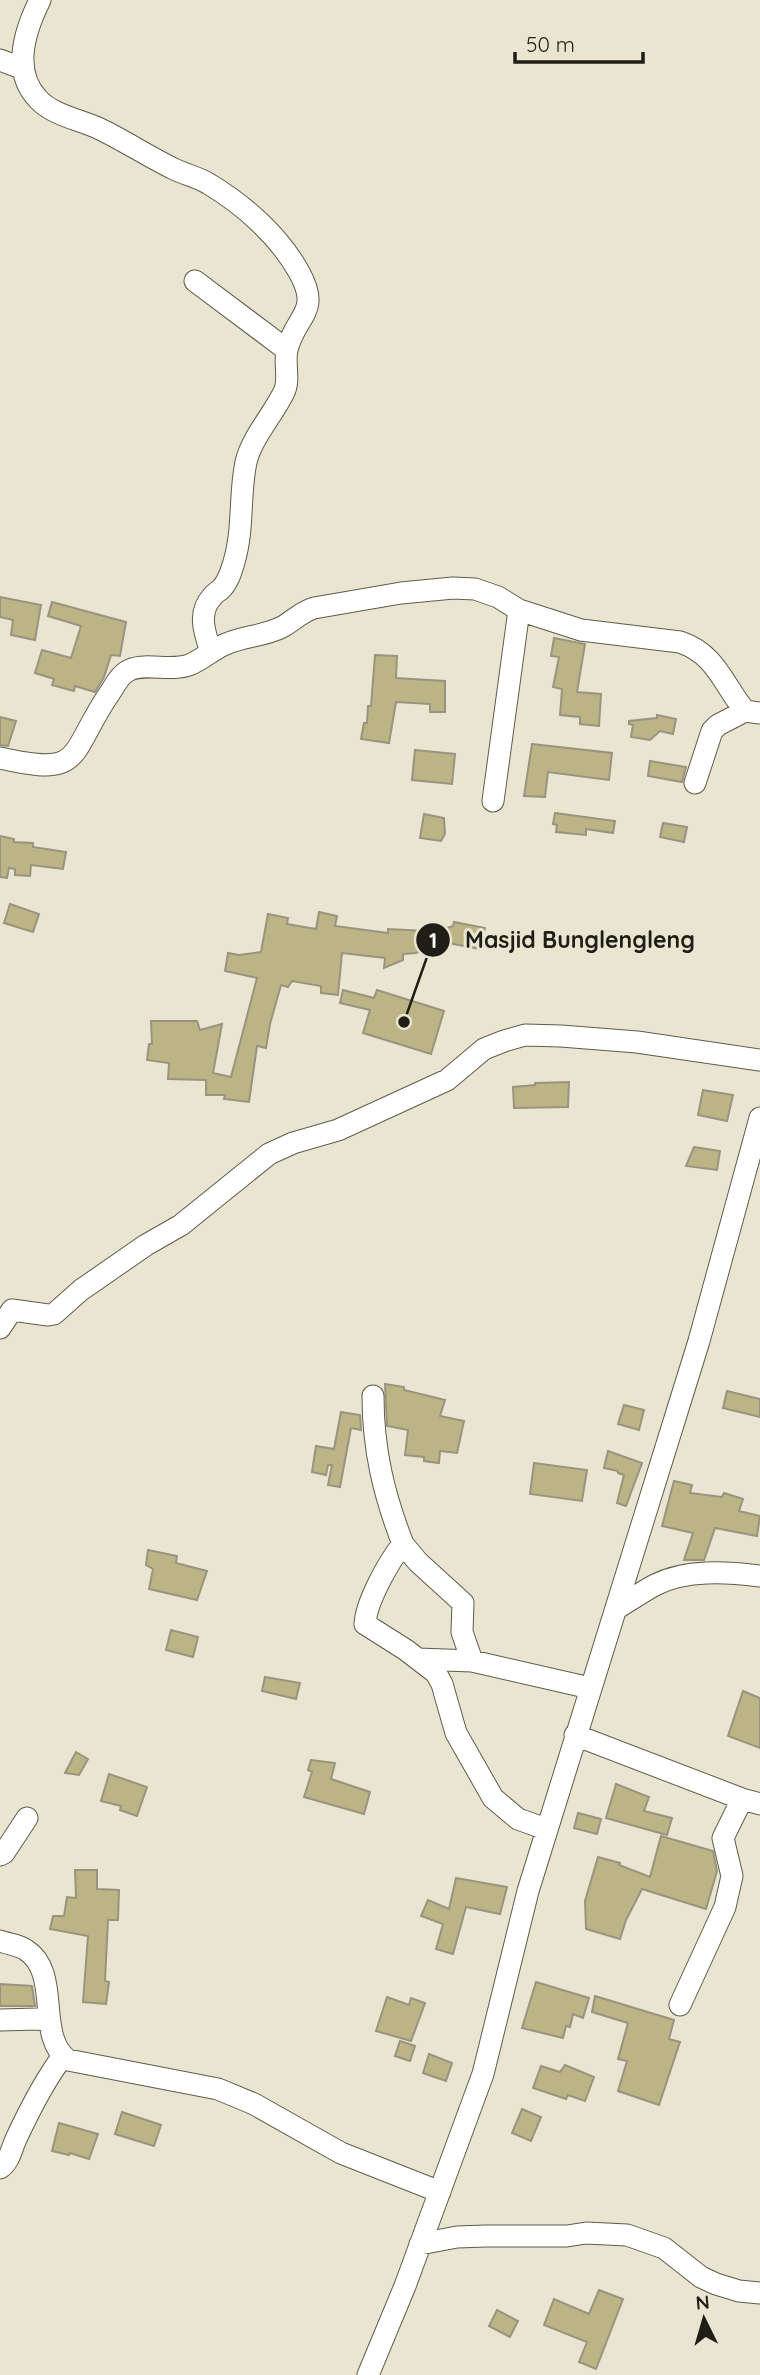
<svg xmlns="http://www.w3.org/2000/svg" width="760" height="2375" font-family="Quicksand,sans-serif">
  <style>
    .building { fill: #bdb485; stroke: #989480; stroke-width: 2 }
    .lines { fill: none; stroke-linecap: round; stroke-linejoin: round }
    .minor-casing { stroke: #5f5c4a; stroke-width: 23 }
    .minor { stroke: #fff; stroke-width: 21 }
    .leader { fill: none; stroke: #1f1e16; stroke-width: 2.5 }
    .callout-dot { fill: #1f1e16; stroke: #e9e5d0; stroke-width: 2.5 }
    .mark-label { font-size: 21px; text-anchor: middle; font-weight: bold; fill: #fff }
    .callout-label { font-size: 23px; text-anchor: middle; font-weight: bold; fill: #1f1e16; stroke: #e9e5d0; stroke-width: 6; stroke-linejoin: round; paint-order: stroke }
  </style>
  <rect width="100%" height="100%" fill="#e9e5d0"/>
  <path class="building" d="M0,597L41,605L35,640L11,635L13,620L0,617Z
    M52,602L126,622L120,656L111,655L104,677L95,692L75,686L74,691L52,685L54,679L35,673L42,650L71,658L81,626L48,616Z
    M554,638L585,644L577,692L601,694L599,726L580,724V717L560,715L562,689L553,687L559,657L551,656Z
    M375,655L397,656L396,678L445,681V712H430V704L396,702L389,743L361,739L364,723H367L368,706H371Z
    M657,715L676,719L673,734L660,731L650,740L631,737L633,725L629,724V721L657,718Z
    M0,717L16,721L8,746L0,745Z
    M532,744L612,753L609,780L548,772L545,797L524,796Z
    M415,750L455,754L452,784L412,780Z
    M650,761L686,767L682,782L648,776Z
    M555,813L615,821L613,833L586,829V835L556,832L557,825L553,824Z
    M424,814L444,818L445,834L441,841L420,838Z
    M663,823L687,827L684,842L660,837Z
    M0,836L14,839V842L33,843V847L66,852L63,869L31,865L30,876L15,875V869L9,868L7,878L0,877Z
    M10,904L39,914L33,932L4,923Z
    M319,912L337,916L335,926L388,933V929L426,931L427,935L453,926L454,922L485,928L480,949L427,939L428,948L416,953L403,954V960L384,968L385,958L342,953L338,995L321,993V986L292,981L288,987L281,985L270,1024L266,1048L257,1046L249,1102L224,1099L225,1095H206V1080L168,1079L169,1063L147,1060L149,1044H152L151,1021H197L200,1030L222,1024L213,1073L231,1077L257,978L225,971L228,953L239,955L261,952L268,914L288,918L287,924L316,929Z
    M343,990L374,998L377,990L444,1011L431,1054L363,1033L370,1010L340,1003Z
    M569,1082L568,1107L514,1108L513,1087L535,1085V1083Z
    M703,1090L733,1095L727,1121L698,1115Z
    M694,1147L720,1151L717,1170L686,1166Z
    M385,1384L404,1387V1390L445,1400L440,1416L464,1421L457,1453L440,1451L439,1463L424,1461V1457L405,1455L408,1430L387,1426Z
    M727,1391L760,1399V1417L723,1408Z
    M624,1405L644,1410L639,1430L618,1424Z
    M341,1412L360,1415L361,1430L351,1428L340,1487L328,1485L332,1465H328L326,1475L312,1472L316,1446L334,1449Z
    M608,1451L642,1463L626,1506L617,1503L624,1475L618,1473V1471L604,1468Z
    M534,1463L587,1470L582,1501L530,1494Z
    M674,1481L692,1485L690,1493L722,1497L724,1493L743,1499L739,1511L760,1516L757,1536L715,1528L704,1560H684L693,1533L662,1526Z
    M148,1550L177,1556L176,1563L207,1571L197,1600L149,1589L153,1569L146,1565Z
    M171,1630L198,1637L193,1657L166,1650Z
    M265,1677L300,1683L296,1699L262,1691Z
    M743,1691L760,1698V1748L728,1736Z
    M76,1752L88,1759L79,1775L65,1773Z
    M311,1760L335,1763L331,1779L370,1792L364,1814L304,1797L312,1772L308,1770Z
    M109,1774L147,1787L137,1816L120,1810L121,1806L101,1801Z
    M616,1784L649,1797L644,1811L672,1818L667,1835L606,1818Z
    M578,1813L601,1819L597,1834L574,1828Z
    M661,1836L713,1851L717,1871L706,1909L642,1889L626,1920L620,1939L586,1929L585,1901L598,1857L620,1863L619,1865L650,1877Z
    M75,1870H97V1889L119,1890L118,1920H108L105,1981L109,1982L106,2004L83,2002L88,1936L50,1929L53,1916H64L67,1897L76,1898Z
    M456,1878L507,1887L500,1914L466,1907L453,1954L436,1949L443,1924L421,1916L428,1900L449,1909Z
    M536,1982L589,1998L583,2018L573,2014L570,2027L566,2026L563,2038L522,2028Z
    M0,1984L32,1986L35,2006H0Z
    M595,1996L674,2020L669,2039L680,2042L659,2105L618,2091L627,2061L618,2059L628,2023L592,2012Z
    M387,1997L409,2005L411,1998L425,2003L411,2041L376,2031Z
    M400,2041L415,2046L410,2061L395,2056Z
    M429,2054L452,2063L446,2081L423,2073Z
    M565,2065L594,2077L585,2101L568,2095L566,2099L533,2088L541,2066L560,2072Z
    M522,2109L541,2117L531,2141L512,2133Z
    M122,2112L161,2125L154,2146L115,2134Z
    M59,2123L98,2134L89,2159L70,2153L69,2155L52,2151Z
    M599,2290L623,2299L596,2369L579,2362L587,2342L544,2325L554,2299L589,2314Z
    M497,2310L518,2321L510,2337L489,2326Z"/>
  <g class="lines">
    <g class="minor-casing">
      <path id="minor" d="M40,0C25,30 11,71 38,99C52,115 81,120 100,129C125,141 149,157 174,169C186,175 198,177 209,184C244,205 279,236 299,272C322,313 295,315 287,350C284,364 290,380 284,392C273,415 252,437 246,462C239,495 244,528 234,562C231,572 228,583 220,590C217,592 214,594 212,597C197,613 205,634 211,652
        M0,60L21,68
        M195,281L287,350
        M0,758C83,777 68,757 107,697C113,689 118,677 126,672C141,661 170,672 189,665C202,660 213,649 226,644C244,636 265,636 282,627C293,621 301,612 314,608L401,593L453,588L475,589L498,597L519,610L581,630L680,642C716,654 723,684 745,711L760,713
        M695,783L712,731L718,725L745,711
        M493,801L519,610
        M0,1328L12,1310L48,1315L54,1314L81,1290L146,1245L181,1225L269,1154L293,1143L338,1130L447,1080L484,1049L504,1041L525,1035L561,1036L637,1042L760,1060
        M373,1396C373,1450 384,1495 403,1544C389,1561 366,1602 365,1624L406,1650L436,1673L442,1684L456,1733L493,1798L518,1819L546,1829
        M403,1544L418,1562L463,1603L462,1632L472,1661
        M616,1609C629,1601 642,1592 655,1585C686,1569 727,1572 760,1576
        M418,1659L472,1661L590,1688
        M575,1735L742,1799
        M0,1855L4,1853L27,1818
        M0,1941C8,1944 19,1945 26,1950C62,1973 35,2036 68,2060L218,2089L254,2104L341,2153L440,2192
        M680,2005L725,1907L732,1876L723,1838L742,1799L760,1804
        M0,2020L38,2019L49,2021
        M0,2168C10,2161 11,2150 16,2139C29,2111 44,2081 63,2056
        M420,2244L457,2237L486,2236H567L586,2233L627,2235L664,2248L701,2277L716,2284L739,2291L760,2293
        M368,2375L405,2286L483,2074L528,1891L699,1341L760,1118"/>
    </g>
    <use href="#minor" class="minor"/>
  </g>
  <path class="leader" d="M404 1022L433 940"/>
  <g class="callout-dot">
    <circle cx="404" cy="1022" r="7"/>
    <circle cx="433" cy="940" r="18"/>
  </g>
  <g class="mark-label">
    <text x="433" y="948">1</text>
  </g>
  <g class="callout-label">
    <text x="580" y="948">Masjid Bunglengleng</text>
  </g>
  <g transform="translate(704 2319) rotate(355)" stroke="#e9e5d0" stroke-width="5" paint-order="stroke">
  <path d="M0-5L12 26L0 18L-12 26Z" fill="#1f1e16"/>
  <text y="-10" font-size="19" font-weight="bold" text-anchor="middle" fill="#1f1e16">N</text>
  </g>
  <path d="M515 52v10h128v-10" fill="none" stroke="#1f1e16" stroke-width="3.5"/>
  <text x="526" y="52" font-size="21" fill="#1f1e16" stroke="#e9e5d0" stroke-width="5" paint-order="stroke">50 m</text>
</svg>
